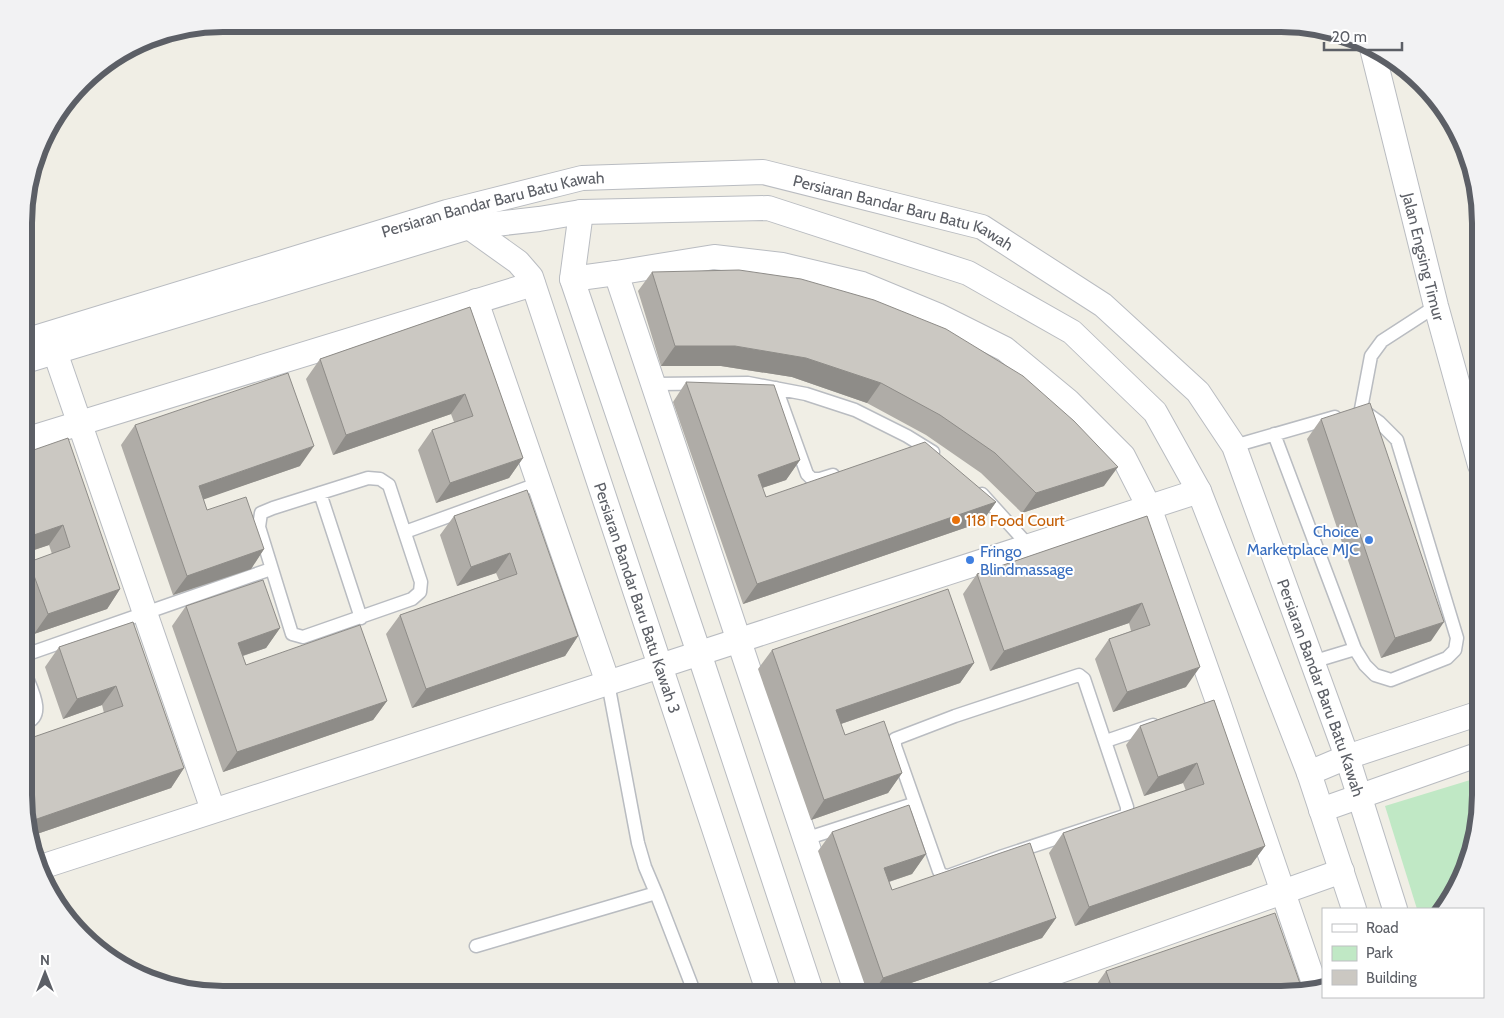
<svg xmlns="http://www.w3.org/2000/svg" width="1504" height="1018" font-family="Cabin,sans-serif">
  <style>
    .green { fill: #c0e8c5 }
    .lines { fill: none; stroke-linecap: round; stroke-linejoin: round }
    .lane-casing { stroke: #b9bcc1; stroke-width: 15 }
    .street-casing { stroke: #b9bcc1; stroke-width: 26 }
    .lane { stroke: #fff; stroke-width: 12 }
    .street { stroke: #fff; stroke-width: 24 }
    .wall { fill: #afaca7 }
    .shaded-wall { fill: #8e8c88 }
    .building { fill: #cbc8c2; stroke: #8e8c88 }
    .food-dot { fill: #e8710a; stroke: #fff; stroke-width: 2 }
    .shop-dot { fill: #3f7fe0; stroke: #fff; stroke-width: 2 }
    .labels { text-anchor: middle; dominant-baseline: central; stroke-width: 4; stroke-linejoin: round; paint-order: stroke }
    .street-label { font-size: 16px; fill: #5c5f66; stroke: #fff }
    .food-label { font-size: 16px; fill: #c56008; stroke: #fff; text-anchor: start }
    .shop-label { font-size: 16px; fill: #366cbe; stroke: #fff; text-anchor: end }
    .rim { fill: none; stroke: #5c5f66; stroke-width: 6 }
  </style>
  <rect width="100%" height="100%" fill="#f0eee5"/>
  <path class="green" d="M1480,777V808L1470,859L1443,909H1417L1385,806Z"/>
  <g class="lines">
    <g class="lane-casing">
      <path id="lane" d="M655,384L748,383L806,394L855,410L907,436L933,452
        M776,388L807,474L812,479H820L833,475
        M1361,409L1371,356L1382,341L1436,306
        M1274,434L1355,649L1365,665L1375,675L1391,680L1447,658L1455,650L1457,638L1397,440L1379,422L1361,409
        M1234,446L1335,417
        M368,478L380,479L389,485L421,582L420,592L412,599L303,637L292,634L259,527L261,513L273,508Z
        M320,493L361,618
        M982,494L1029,546
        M405,532L540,483
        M25,655L271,569
        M1312,662L1355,649
        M25,673C31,689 47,716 25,723
        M1079,675L1084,679L1127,807V813L1124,816L1003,856L948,876L942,875L939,871L895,746V739L955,716Z
        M1106,741L1153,725
        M805,839L910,805
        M656,893L695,994
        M476,946L656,893L645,867L638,843L608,683"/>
    </g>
    <g class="street-casing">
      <g id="street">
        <path id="s1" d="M1372,48L1436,306L1480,465"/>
        <path d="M581,212L572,279L699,653L812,994"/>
        <path id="s2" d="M469,227L518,262L531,277L769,994"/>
        <path d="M616,273L857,994"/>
        <path d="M572,279L616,273L714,257L782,265L862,284L937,315L1005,349L1068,401L1123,456L1149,507L1218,702L1315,986"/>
        <path d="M476,301L608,683"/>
        <path id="s3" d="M25,341L447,212L582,178L763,172L982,227L1103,305L1198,392L1234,446L1347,757L1395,909"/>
        <path d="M55,352L213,810"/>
        <path d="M25,361L469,227L539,219L581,212L768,208L968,273L1072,332L1155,412L1199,491L1309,773L1354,909"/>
        <path d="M25,440L533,284"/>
        <path d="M1309,773L1347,757L1480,713"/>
        <path d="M1321,810L1480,754"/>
        <path d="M41,867L1199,491"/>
        <path d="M995,994L1342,871"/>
      </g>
    </g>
    <use href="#lane" class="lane"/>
    <use href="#street" class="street"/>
  </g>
  <path class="wall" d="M652,272L1104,486L1022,513L981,473L926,435L867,403L792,377L721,366H661L638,291Z
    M470,307L523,458L509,478L436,503L418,450L432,430L454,422L451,414L333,455L306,379L320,359Z
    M686,382L800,460L786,480L762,488L766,497L996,502L982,522L743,604L673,402Z
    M1321,419L1431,641L1381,658L1307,439Z
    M135,425L300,466L203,499L207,510L264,549L251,569L173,595L121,445Z
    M25,453L120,589L107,609L34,634L25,610V567L29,562L52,554L49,545L25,553Z
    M527,490L578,636L565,656L412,708L386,634L400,615L499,580L496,573L457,586L440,535L454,516Z
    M1147,516L1186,687L1113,712L1095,659L1109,639L1131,631L1129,623L990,671L963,594L977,574Z
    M186,606L280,628L266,648L243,656L246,665L387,701L373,720L223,772L172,626Z
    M133,622L184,768L171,788L31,836L25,821V740L104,713L102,705L63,719L45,667L59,647Z
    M772,650L974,663L960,683L841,724L845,735L902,773L888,793L811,820L758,669Z
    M1214,700L1265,846L1251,865L1075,926L1049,853L1063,833L1186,791L1183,783L1144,796L1126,745L1140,726Z
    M832,832L926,854L912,874L889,882L892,890L1056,918L1042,938L879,994H868L818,851Z
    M1106,971L1281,994H1093L1092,991Z"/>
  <path class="shaded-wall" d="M675,346H735L806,358L881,383L867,403L792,377L721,366H661Z
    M465,394L451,414L333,455L346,435Z
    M314,446L300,466L185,506L199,486Z
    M523,458L509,478L436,503L450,483Z
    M800,460L786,480L744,494L758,475Z
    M1118,467L1104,486L1022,513L1036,493Z
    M996,502L982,522L743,604L757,584Z
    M63,525L49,545L25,553V538Z
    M264,549L251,569L173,595L187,576Z
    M510,553L496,573L457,586L471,567Z
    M120,589L107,609L34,634L48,614Z
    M1142,603L1129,623L990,671L1004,651Z
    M1444,622L1431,641L1381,658L1395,638Z
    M280,628L266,648L224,662L238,643Z
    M578,636L565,656L412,708L426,689Z
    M974,663L960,683L823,730L836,710Z
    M1200,667L1186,687L1113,712L1127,692Z
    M116,686L102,705L63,719L77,699Z
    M387,701L373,720L223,772L237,752Z
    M1197,763L1183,783L1144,796L1158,777Z
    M184,768L171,788L31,836L27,826L31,821Z
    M902,773L888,793L811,820L824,800Z
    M1265,846L1251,865L1075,926L1089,907Z
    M926,854L912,874L870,888L884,868Z
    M1056,918L1042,938L879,994H872L883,978Z"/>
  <path class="building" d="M739,270L801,279L874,300L946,329L1023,376L1074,421L1118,467L1036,493L995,453L940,415L881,383L806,358L735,346H675L652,272Z
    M470,307L523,458L450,483L432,430L473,416L465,394L346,435L320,359Z
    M288,373L314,446L199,486L207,510L246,497L264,549L187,576L135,425Z
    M686,382L774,385L800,460L758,475L766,497L925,442L996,502L757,584Z
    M1370,403L1444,622L1395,638L1321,419Z
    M68,438L120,589L48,614L29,562L70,547L63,525L25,538V453Z
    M527,490L578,636L426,689L400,615L517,574L510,553L471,567L454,516Z
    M1147,516L1200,667L1127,692L1109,639L1150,625L1142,603L1004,651L977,574Z
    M263,580L280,628L238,643L246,665L360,625L387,701L237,752L186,606Z
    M948,589L974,663L836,710L845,735L884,721L902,773L824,800L772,650Z
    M133,622L184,768L31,821L25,805V740L123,706L116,686L77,699L59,647Z
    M1214,700L1265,846L1089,907L1063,833L1204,784L1197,763L1158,777L1140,726Z
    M909,805L926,854L884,868L892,890L1030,843L1056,918L883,978L832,832Z
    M1275,913L1302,989L1281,994H1114L1106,971Z
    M1082,984L1085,994H1052Z"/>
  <circle class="food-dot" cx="956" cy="520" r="5"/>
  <g class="shop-dot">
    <circle cx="1369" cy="540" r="5"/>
    <circle cx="970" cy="560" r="5"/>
  </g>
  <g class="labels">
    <g class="street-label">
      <text stroke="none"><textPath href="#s3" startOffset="488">Persiaran Bandar Baru Batu Kawah</textPath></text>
      <text stroke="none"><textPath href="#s3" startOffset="908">Persiaran Bandar Baru Batu Kawah</textPath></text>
      <text stroke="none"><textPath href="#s1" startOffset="215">Jalan Engsing Timur</textPath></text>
      <text stroke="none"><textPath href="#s2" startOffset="418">Persiaran Bandar Baru Batu Kawah 3</textPath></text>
      <text stroke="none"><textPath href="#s3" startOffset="1582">Persiaran Bandar Baru Batu Kawah</textPath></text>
    </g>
    <g class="food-label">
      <text x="966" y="520">118 Food Court</text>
    </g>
    <g class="shop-label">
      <text x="1359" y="531">Choice<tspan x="1359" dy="18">Marketplace MJC</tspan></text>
      <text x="980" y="551" text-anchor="start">Fringo<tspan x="980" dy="18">Blindmassage</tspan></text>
    </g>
  </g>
  <path d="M0 0H1504V1018H0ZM223 32H1281A191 191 0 0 1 1472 223V795A191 191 0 0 1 1281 986H223A191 191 0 0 1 32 795V223A191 191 0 0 1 223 32Z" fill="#f2f2f3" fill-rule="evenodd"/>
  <path class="rim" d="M223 32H1281A191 191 0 0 1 1472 223V795A191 191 0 0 1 1281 986H223A191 191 0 0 1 32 795V223A191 191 0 0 1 223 32Z"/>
  <rect x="1322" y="908" width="162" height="90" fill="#ffffff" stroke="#bebfc2"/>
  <rect x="1332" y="924" width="25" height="8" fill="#ffffff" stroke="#bebfc2"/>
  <text x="1366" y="933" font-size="15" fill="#5c5f66">Road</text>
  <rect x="1332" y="946" width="25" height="15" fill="#c0e8c5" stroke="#bebfc2"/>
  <text x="1366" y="958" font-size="15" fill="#5c5f66">Park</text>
  <rect x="1332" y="970" width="25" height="15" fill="#cbc8c2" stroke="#bebfc2"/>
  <text x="1366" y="983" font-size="15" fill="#5c5f66">Building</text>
  <g transform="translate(45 973)" stroke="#ffffff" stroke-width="4" paint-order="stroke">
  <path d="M0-4L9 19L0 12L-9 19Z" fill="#5c5f66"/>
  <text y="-8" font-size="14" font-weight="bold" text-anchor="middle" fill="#5c5f66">N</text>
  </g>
  <path d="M1324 42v8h78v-8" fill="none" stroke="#5c5f66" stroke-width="2.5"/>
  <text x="1332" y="42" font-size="15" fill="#5c5f66" stroke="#ffffff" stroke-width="4" paint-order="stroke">20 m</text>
</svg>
